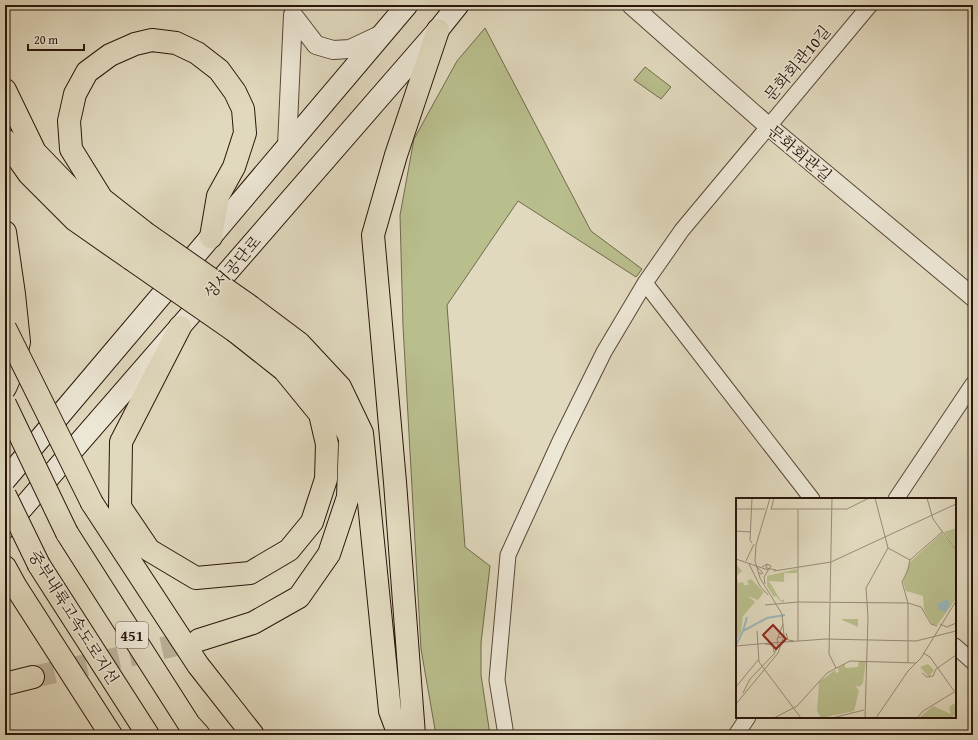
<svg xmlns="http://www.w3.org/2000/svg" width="978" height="740" font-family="'Gentium Book Plus','Noto Serif KR',serif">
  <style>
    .green { fill: #b9be8d; stroke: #716a4c }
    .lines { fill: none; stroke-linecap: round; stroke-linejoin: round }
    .motorway-tunnel { stroke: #bcb29a; stroke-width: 22; stroke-dasharray: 22 11; stroke-linecap: butt }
    .minor-casing { stroke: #574738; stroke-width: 17 }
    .tertiary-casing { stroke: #574738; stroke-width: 20 }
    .secondary-casing { stroke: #29160b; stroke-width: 23 }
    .trunk-casing { stroke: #29160b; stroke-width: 24 }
    .motorway-casing { stroke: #29160b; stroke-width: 24 }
    .minor { stroke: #ece6d5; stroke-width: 15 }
    .tertiary { stroke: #ece6d5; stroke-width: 18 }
    .secondary { stroke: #ece6d5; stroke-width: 21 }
    .trunk { stroke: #e1d9be; stroke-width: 22 }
    .motorway { stroke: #e1d9be; stroke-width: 22 }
    .trunk-bridge-casing { stroke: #29160b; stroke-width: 24; stroke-linecap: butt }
    .motorway-bridge-casing { stroke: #29160b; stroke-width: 24; stroke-linecap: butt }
    .trunk-bridge { stroke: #e1d9be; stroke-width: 22 }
    .motorway-bridge { stroke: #e1d9be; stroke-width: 22 }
    .labels { text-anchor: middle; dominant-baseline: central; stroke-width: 3; stroke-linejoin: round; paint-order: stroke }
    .shield { fill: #ece6d5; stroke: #645448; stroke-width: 1 }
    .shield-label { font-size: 15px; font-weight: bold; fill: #29160b }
    .street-label { font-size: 16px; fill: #29160b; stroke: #ece6d5 }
    .inset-river { fill: none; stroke: #9ab7bd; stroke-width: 2 }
    .inset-road { fill: none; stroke: #978b76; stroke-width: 1 }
    .view { fill: #8f2418; fill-opacity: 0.15; stroke: #8f2418; stroke-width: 2 }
    .inset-edge { fill: none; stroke: #29160b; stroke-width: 2 }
  </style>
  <rect width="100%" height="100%" fill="#e1d9be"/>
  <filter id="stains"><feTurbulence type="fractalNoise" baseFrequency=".005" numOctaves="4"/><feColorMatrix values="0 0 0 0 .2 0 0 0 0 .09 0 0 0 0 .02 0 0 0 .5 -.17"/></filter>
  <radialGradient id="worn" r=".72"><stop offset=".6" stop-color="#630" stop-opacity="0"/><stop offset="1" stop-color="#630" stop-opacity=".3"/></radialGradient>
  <path class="green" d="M485,28L591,231L642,269L636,277L518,201L447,305L465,547L490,566L481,643V675L490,735H436L421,649L403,326L400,215L414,139L457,61Z
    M645,67L671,87L661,99L634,80Z"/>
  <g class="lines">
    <path class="motorway-tunnel" d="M33,677L199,640"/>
    <g class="minor-casing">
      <path id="minor" d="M645,283L812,499
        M896,499L973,384
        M955,646L973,662
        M506,735L497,680L508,555L560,441L604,352L645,283L682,230L870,5
        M736,735L748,717"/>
    </g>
    <g class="tertiary-casing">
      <path id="tertiary" d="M631,5L768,126L973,297
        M293,15L316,45L333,50L350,49L382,34
        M287,146L293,15"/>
    </g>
    <g class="secondary-casing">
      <path id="secondary" d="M5,480L407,5
        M5,528L438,30L458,5"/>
    </g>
    <g class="trunk-casing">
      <path id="trunk" d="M144,232L102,199L71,149L69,121L75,94L87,72L110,55L135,44L152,40L176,43L197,53L219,70L235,92L243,109L245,133L234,167L218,196L211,237
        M251,307L299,343L340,387L362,433L390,711L399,735
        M414,735L395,482L373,235L396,155L438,30"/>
    </g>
    <g class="motorway-casing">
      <path id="motorway" d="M5,90L35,152L90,209L136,242
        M5,140L29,174L75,220L131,259
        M5,232L14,294L19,342L12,372L5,388
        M180,327L121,442L120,507L149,550L196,578L250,573L289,550L312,522L326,479L327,444L320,414L284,370L236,332
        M92,503L198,665L253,735
        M67,533L189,724L199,735
        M39,565L148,735
        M5,567L16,587L111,735
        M199,640L253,623L299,597L329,554L348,497L350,438L329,395L294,351L243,316
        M5,684L33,677"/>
    </g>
    <use href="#minor" class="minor"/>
    <use href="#tertiary" class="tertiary"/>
    <use href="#secondary" class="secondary"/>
    <use href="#trunk" class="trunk"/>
    <use href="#motorway" class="motorway"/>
    <g class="trunk-bridge-casing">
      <path id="trunk-bridge" d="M144,232L251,307"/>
    </g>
    <g class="motorway-bridge-casing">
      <path id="motorway-bridge" d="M136,242L243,316
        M131,259L236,332
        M5,328L92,503
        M5,404L67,533
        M5,495L39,565"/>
    </g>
    <use href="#trunk-bridge" class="trunk-bridge"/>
    <use href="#motorway-bridge" class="motorway-bridge"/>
  </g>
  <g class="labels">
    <rect class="shield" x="116" y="622" width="32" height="26" rx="3"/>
    <g class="shield-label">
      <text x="132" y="635">451</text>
    </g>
    <g class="street-label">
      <text transform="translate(797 63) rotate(-50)">문화회관10길</text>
      <text transform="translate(800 153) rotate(40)">문화회관길</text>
      <text transform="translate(232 267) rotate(-49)">성서공단로</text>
      <text transform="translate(74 617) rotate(58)">중부내륙고속도로지선</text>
    </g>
  </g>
  <g transform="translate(736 498)">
    <rect width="220" height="220" fill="#e1d9be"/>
    <path d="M220,30V51L208,34ZM206,35L220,52V101L201,127L196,126L188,112L187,98L170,93L167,84L173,65ZM1,67L6,73L1,78L2,85L7,84L8,87H13L11,83L15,81L28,94L22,102L12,98L19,104L7,118L5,134L1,141ZM61,71V75H48V84L33,83L45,103L48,101V104H45L40,98L38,99L31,88V78ZM122,121V129L106,122V121ZM123,163H130L127,185L123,189L119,187L123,193L118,213L85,220L81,213L83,184L99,172L100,175L103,174L102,170L109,166V170L122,169ZM192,166L198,172L193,179L184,169ZM217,206L220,207V220L218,217L216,220H183L197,208L215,216L213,209Z" fill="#b9be8d"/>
    <path d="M212,101L214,107L210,114L203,112L202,107L201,111V106Z" fill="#9ab7bd"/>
    <path class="inset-river" d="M7,133L11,119M0,147L7,133L31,120L49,117"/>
    <path class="inset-road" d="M16,0L14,42L16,45M191,0L197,21L220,52M0,11H29M36,11H111L133,0M62,11V143M35,12L38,0M0,33L14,34M152,50L174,62M0,61L32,72M10,63L18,46M13,66L24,88L32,97M31,66L30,70L40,72M21,69L27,75L25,76L22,74M26,69L31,66L35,68L28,79L29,86M38,73L95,64L220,6M94,103L96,0M94,104L93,156L100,170M29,107L62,104L172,105L185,109L195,126L201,128M204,126L211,129L220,125M21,133L23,164L65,220M50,135L52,142L58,143M42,139L47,126M22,146L90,141L180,143L220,133M29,146L37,147L38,154M0,148L22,146M187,155L194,159L218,193M172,164V105L166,84L172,72L174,62L206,34M186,175L191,179L197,178L200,171L220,157M0,189L22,162M7,195L14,181L38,156L42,148L41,140L46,139M0,206L42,155L48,138L46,116L24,80L19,63L20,47L34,0M38,220L61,208L91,175L114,163L180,165M96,220L128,212M129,220L132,119L130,90L152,50L139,0M140,220L172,173L185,160L220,103M181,220L187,213L220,193"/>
    <path class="view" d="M37,127L50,141L40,151L27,137Z"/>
    <rect width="220" height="220" class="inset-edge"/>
  </g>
  <rect width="978" height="740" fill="none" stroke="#e1d9be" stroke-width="20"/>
  <rect x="6" y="6" width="966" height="728" fill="none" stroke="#29160b" stroke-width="2"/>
  <rect x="10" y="10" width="958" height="720" fill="none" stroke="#29160b"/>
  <path d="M28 44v6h56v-6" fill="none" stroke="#29160b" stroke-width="2"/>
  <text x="34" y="44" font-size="12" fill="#29160b" stroke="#ece6d5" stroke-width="3" paint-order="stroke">20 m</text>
  <rect width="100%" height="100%" filter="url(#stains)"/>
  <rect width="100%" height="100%" fill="url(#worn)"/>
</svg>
